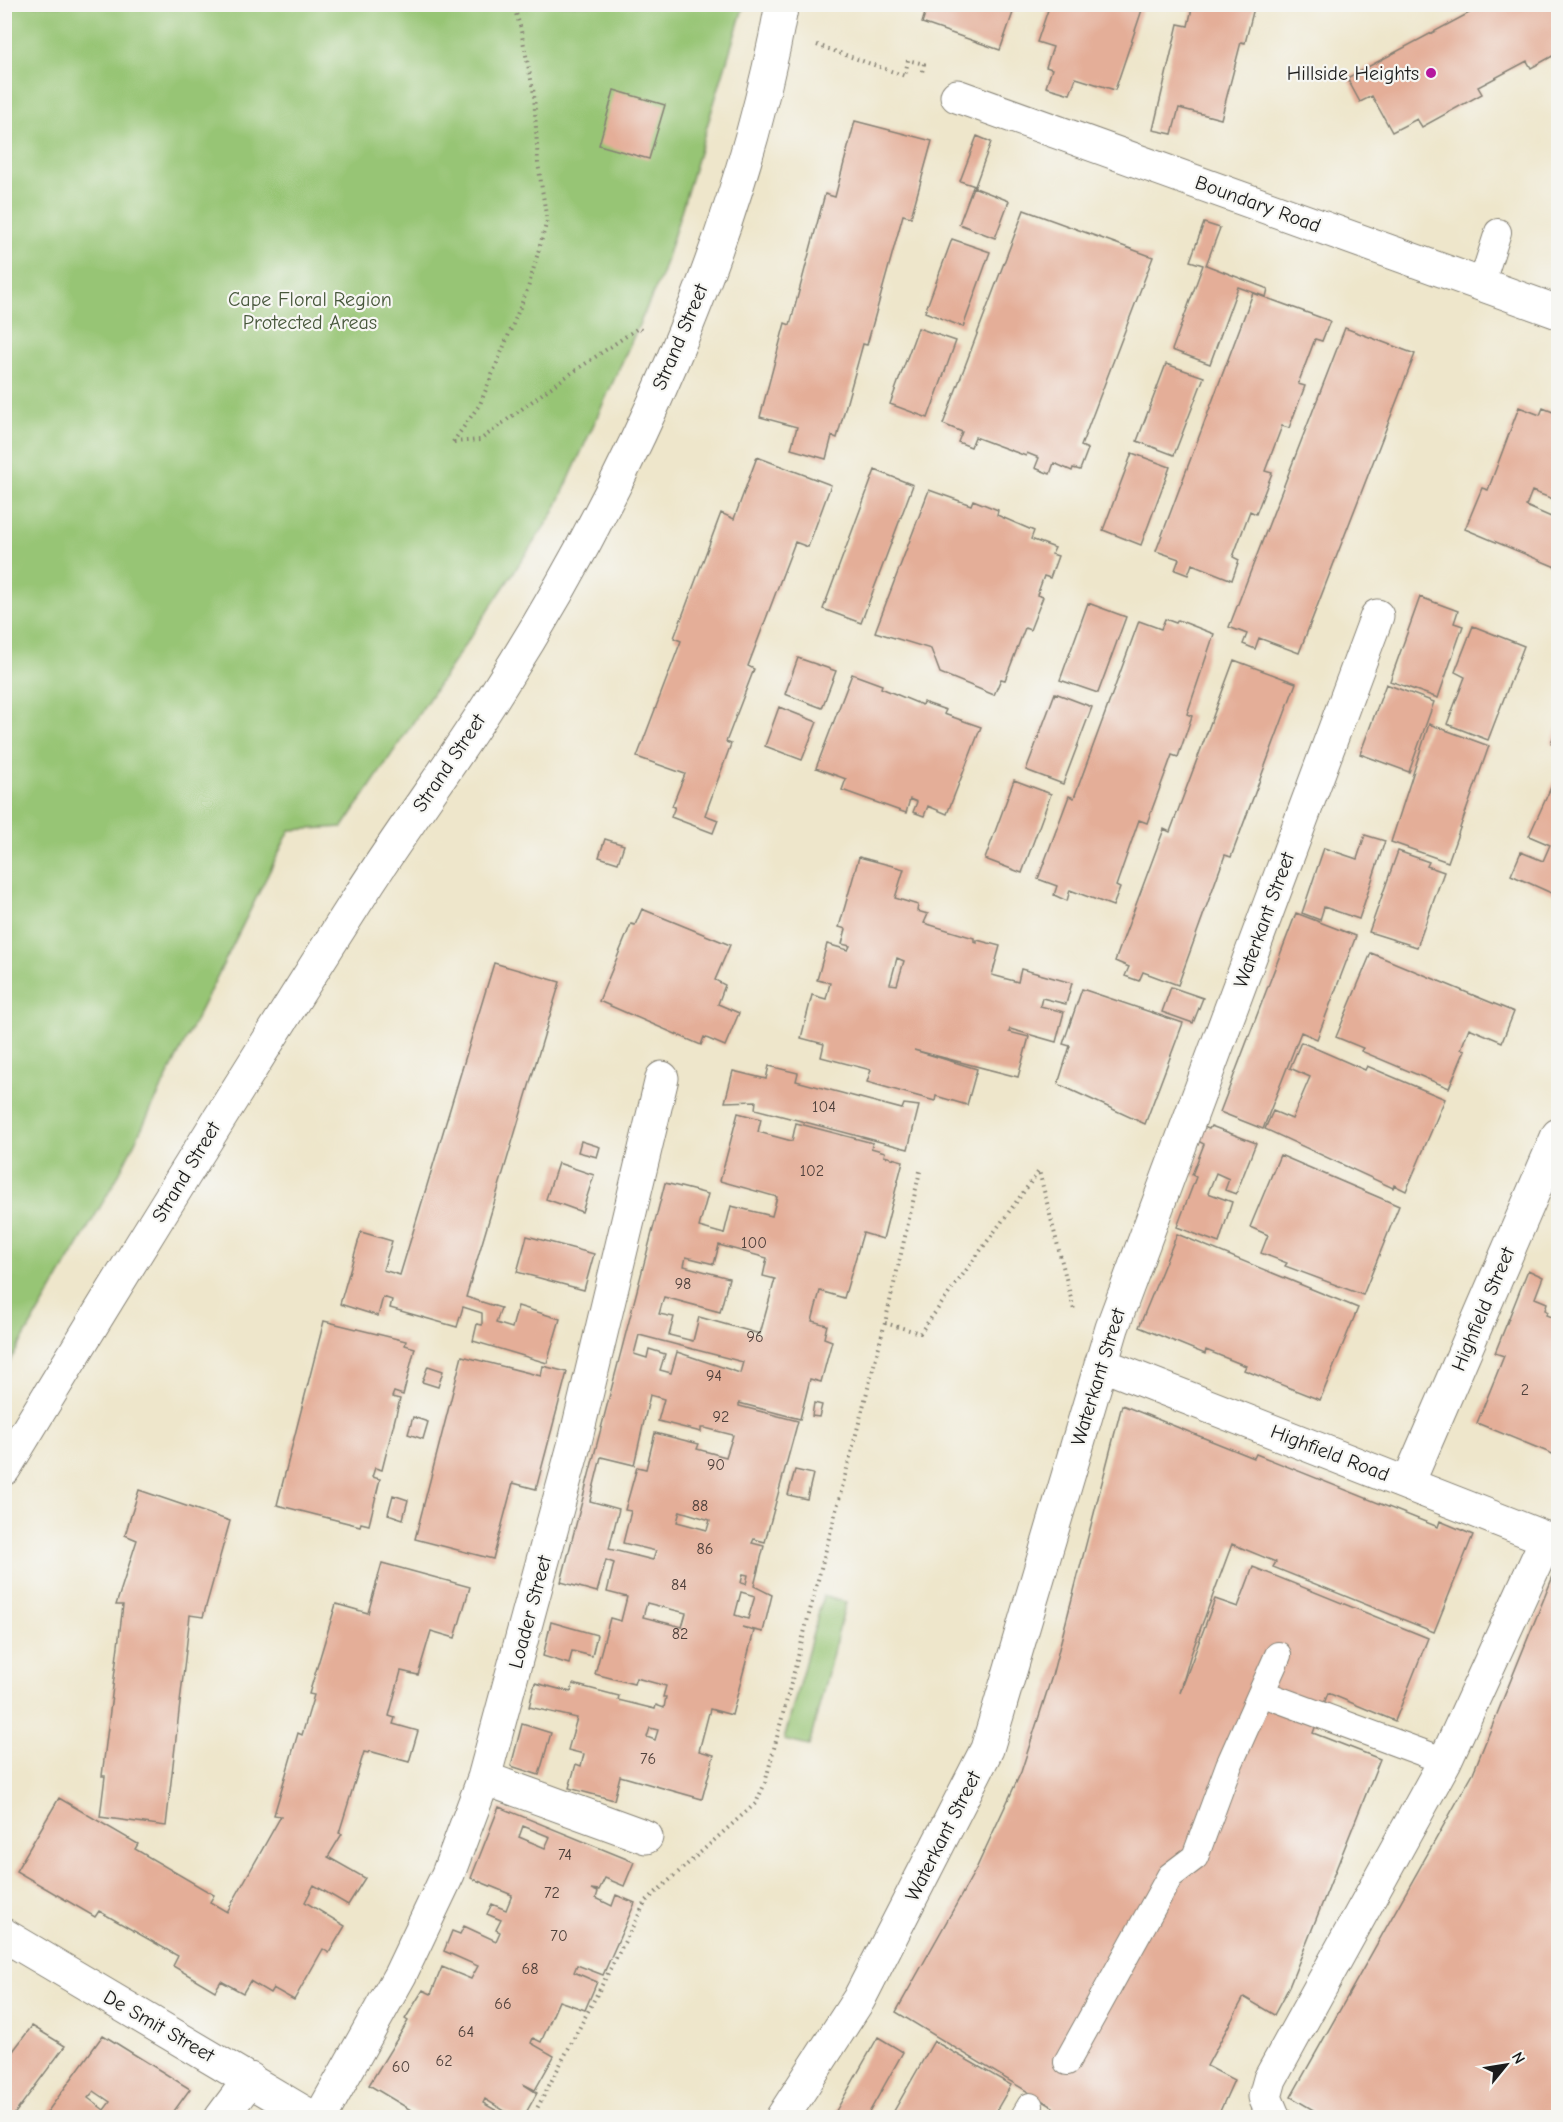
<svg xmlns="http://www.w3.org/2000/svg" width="1563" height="2122" font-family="'Comic Neue',sans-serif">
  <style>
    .green { fill: #97c574; stroke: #5a7048; stroke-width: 1.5 }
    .building { fill: #e4ae98; fill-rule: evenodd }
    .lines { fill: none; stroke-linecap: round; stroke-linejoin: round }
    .service-casing { stroke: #858174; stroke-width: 28 }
    .minor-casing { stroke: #858174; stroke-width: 35 }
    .tertiary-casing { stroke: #858174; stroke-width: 35 }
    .path { stroke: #858174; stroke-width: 4; stroke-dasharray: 1.5 4.5; stroke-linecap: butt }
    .service { stroke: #fff; stroke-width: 26 }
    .minor { stroke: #fff; stroke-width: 33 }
    .tertiary { stroke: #fff; stroke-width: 33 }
    .poi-dot { fill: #b5179e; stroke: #f6f6f2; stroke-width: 2 }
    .labels { text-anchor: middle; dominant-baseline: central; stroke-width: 4.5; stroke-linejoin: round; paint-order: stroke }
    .number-label { font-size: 16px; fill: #4e403b }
    .poi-label { font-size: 20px; fill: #1c1c1c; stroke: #f6f6f2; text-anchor: end }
    .street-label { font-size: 20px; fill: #1c1c1c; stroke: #f6f6f2 }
    .park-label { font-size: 20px; fill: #47573b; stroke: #f6f6f2 }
  </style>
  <rect width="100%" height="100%" fill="#f6f6f2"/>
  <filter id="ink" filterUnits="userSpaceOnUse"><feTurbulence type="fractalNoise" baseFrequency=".0167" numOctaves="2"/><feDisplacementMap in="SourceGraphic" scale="12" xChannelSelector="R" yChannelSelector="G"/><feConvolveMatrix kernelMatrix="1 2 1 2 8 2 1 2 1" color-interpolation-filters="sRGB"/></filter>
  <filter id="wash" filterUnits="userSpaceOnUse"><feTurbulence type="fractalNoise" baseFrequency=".008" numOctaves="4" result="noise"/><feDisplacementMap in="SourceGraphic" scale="24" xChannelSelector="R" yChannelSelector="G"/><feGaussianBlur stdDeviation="1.35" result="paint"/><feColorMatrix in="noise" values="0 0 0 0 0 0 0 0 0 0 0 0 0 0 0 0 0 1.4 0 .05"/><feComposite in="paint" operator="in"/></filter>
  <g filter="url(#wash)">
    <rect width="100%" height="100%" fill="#eee6cb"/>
    <path class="green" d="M5,5H744L662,274L554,512L343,827L290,830L116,1180L5,1370Z
      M823,1596L846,1602L809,1746L784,1740Z"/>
    <g id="blocks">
      <path class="building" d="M928,4H1016L1000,50L922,23Z
        M1050,4H1144L1115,90L1076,78L1070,94L1046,87L1052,69L1046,67L1053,47L1037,42Z
        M1193,4H1255L1245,43L1241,42L1221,119L1179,108L1172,134L1153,130L1178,24L1188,26Z
        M1486,4H1558V53L1531,68L1527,61L1478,87L1482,94L1422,127L1417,119L1392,132L1372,96L1360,102L1347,78Z
        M614,90L665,105L649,159L599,145Z
        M855,121L932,141L911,217L903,215L867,345L863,344L837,438L832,436L826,459L791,449L797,427L760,417L785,323L790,325L825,194L835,197Z
        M977,136L991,142L975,186L960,181Z
        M973,187L1009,201L995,238L959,224Z
        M1024,210L1153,257L1081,446L1088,449L1080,470L1073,468L1072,471L1054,463L1050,474L1035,468L1039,458L1027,453L1026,456L975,437L971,447L958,442L962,432L943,424Z
        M1204,223L1220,228L1206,265L1268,289L1266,297L1238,287L1210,364L1172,350L1203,265L1190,261Z
        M952,239L990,252L963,327L925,312Z
        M1253,293L1330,321L1322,341L1315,339L1298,384L1305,386L1289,428L1282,426L1265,471L1272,473L1256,514L1250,511L1233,557L1239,560L1232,580L1192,564L1188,575L1175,570L1179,559L1156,551Z
        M918,328L956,341L928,418L890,404Z
        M1345,328L1415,354L1299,653L1259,638L1255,649L1243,644L1247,634L1229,627Z
        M1166,364L1204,377L1174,455L1137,441Z
        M1519,407L1540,415L1543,408L1558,414V501L1532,491L1526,506L1558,520V568L1465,529L1482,488L1488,490Z
        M1132,453L1170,467L1141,545L1103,530Z
        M757,457L831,485L808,547L795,542L748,666L754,669L726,742L731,744L705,815L718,820L713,833L671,817L675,807L672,806L685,774L637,757L681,641L674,638L721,513L734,519Z
        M875,470L913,485L861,623L823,609Z
        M929,490L971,505L973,500L998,510L997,515L1034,531L1031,539L1055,548L1052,554L1058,556L1050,578L1044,576L1037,595L1043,597L1030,630L1025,628L1005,680L1001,679L994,695L940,673L931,649L875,632Z
        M1420,597L1458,611L1454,623L1463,626L1438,698L1390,681Z
        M1088,603L1126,617L1098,693L1060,680Z
        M1165,619L1176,623L1178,620L1214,634L1187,714L1192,716L1178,757L1172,755L1147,823L1139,820L1116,886L1120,888L1113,906L1070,890L1067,901L1054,895L1057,886L1038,879L1069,796L1074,798L1139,621L1161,629Z
        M1473,626L1524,646L1488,740L1447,724L1465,677L1455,672Z
        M798,658L836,671L822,708L785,694Z
        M1234,660L1296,683L1231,857L1225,855L1178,985L1143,972L1139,981L1125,976L1129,967L1115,961L1164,829L1170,832Z
        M852,674L882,685L881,688L922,705L923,702L946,710L944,714L981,727L947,814L928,806L924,816L913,812L917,802L910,799L906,813L842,790L846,779L816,768Z
        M1386,684L1434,702L1409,772L1360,754Z
        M1055,693L1092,707L1063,784L1026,770Z
        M779,707L817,722L802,760L765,746Z
        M1429,724L1489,746L1448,862L1391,842Z
        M1558,726V747L1551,743Z
        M1557,774L1558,775V896L1511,875L1521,852L1543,861L1550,845L1529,836Z
        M1014,780L1051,794L1022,873L985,859Z
        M1365,835L1385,841L1359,919L1324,907L1320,920L1302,913L1324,848L1357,859Z
        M605,839L624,845L618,863L599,857Z
        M1398,851L1429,862L1427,866L1444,872L1417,947L1369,932Z
        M859,857L904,869L895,898L918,905L917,911L928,914L924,923L974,938V942L977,943V940L1000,946L992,975L1018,982L1021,969L1072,983L1066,1004L1042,998L1040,1006L1064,1012L1056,1042L1010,1029L1009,1032L1029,1037L1018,1077L914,1050L977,1069L967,1105L936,1096L935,1101L867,1082L871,1070L821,1057L824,1044L801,1038L812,995L826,999L830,983L817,980L827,944L848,950L850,946L842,944L846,929L839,927ZM897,958L904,961L897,985L890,984Z
        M642,909L730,945L715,980L725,985L718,1004L739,1013L725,1046L704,1037L701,1045L599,1001L631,924L635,925Z
        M1296,913L1356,936L1317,1039L1301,1032L1263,1129L1220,1112Z
        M1371,953L1514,1012L1502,1042L1469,1028L1461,1049L1465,1050L1449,1088L1361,1051L1363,1048L1336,1037Z
        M494,963L560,982L466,1297L501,1308L496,1323L512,1328L518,1306L560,1319L547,1363L473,1341L477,1324L482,1325V1313L463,1307L457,1327L390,1308L392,1300L383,1297L378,1316L340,1304L361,1232L392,1241L383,1270L400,1275Z
        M1171,987L1203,998L1193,1023L1162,1012Z
        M1082,989L1183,1023L1145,1124L1058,1084L1070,1046L1063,1044Z
        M1301,1042L1365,1070L1367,1066L1445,1099L1406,1191L1394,1185L1393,1188L1265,1129L1273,1111L1292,1119L1310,1077L1290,1068Z
        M769,1066L798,1073L796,1081L902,1109L904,1104L919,1106L908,1149L755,1109L756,1101L725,1102L733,1071L766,1079Z
        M738,1113L761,1119L758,1132L792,1141L796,1123L873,1143L871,1148L885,1152L884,1156L903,1161L883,1239L863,1233L844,1298L820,1291L812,1321L827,1325L824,1338L832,1341L821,1382L810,1379L800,1419L739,1403V1406L798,1421L765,1542L754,1539L752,1543L764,1546L754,1586L772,1595L763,1632L742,1627L754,1631L732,1715L710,1709L699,1751L714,1755L702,1799L620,1776L614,1800L569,1788L576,1764L581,1766L584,1754L568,1750L577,1718L529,1707L535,1683L571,1692L573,1684L619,1696L618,1700L655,1709L656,1705L664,1708L666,1697H663L666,1686L636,1678L634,1684L595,1674L610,1618L621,1621L627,1597L607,1592L614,1563L606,1560L597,1592L561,1582L665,1183L708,1194L699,1227L724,1234L731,1206L772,1216L777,1197L720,1181ZM719,1245L767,1258L763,1276L775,1279L760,1334L699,1317L693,1341L669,1335L674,1317L659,1314L664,1297L720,1312L729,1278L684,1266L686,1257L714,1264ZM639,1335L743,1362L740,1373L677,1352L671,1373L660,1370L665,1354L649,1349L647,1358L634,1354ZM650,1395L664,1399L658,1421L701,1432V1428H705L733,1435L726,1457L697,1449L699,1444L655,1433L646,1469L637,1467L625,1510L631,1511L623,1543L656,1551L653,1560L609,1549L619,1509L590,1501L601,1457L634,1465ZM680,1511L710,1520L707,1530L677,1522ZM743,1574L748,1575L746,1584L741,1583ZM741,1592L755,1596L748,1619L735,1615ZM647,1603L686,1613L682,1627L643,1617ZM650,1728L658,1730L655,1740L647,1737Z
        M1201,1126L1209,1129L1211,1126L1256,1143L1236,1194L1225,1190L1229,1179L1216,1173L1208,1193L1232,1202L1219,1243L1177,1227L1196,1177L1192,1175L1204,1144L1196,1140Z
        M581,1141L600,1147L597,1157L578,1152Z
        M1280,1155L1399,1206L1363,1295L1285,1266L1287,1263L1261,1253L1268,1235L1250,1227Z
        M558,1163L594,1175L582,1212L546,1199Z
        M1177,1234L1358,1308L1320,1400L1244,1370L1246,1366L1206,1350L1205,1354L1139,1327Z
        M527,1236L594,1254L584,1290L517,1272Z
        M1528,1270L1543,1277L1535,1298L1547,1303L1545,1310L1548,1312L1546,1315L1558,1320V1446L1555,1455L1477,1423L1504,1356L1495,1353Z
        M324,1321L406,1341L405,1345L415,1348L403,1395L394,1392L392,1397L400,1399L382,1470L375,1468L372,1477L380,1479L369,1525L361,1523L360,1526L277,1505Z
        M462,1356L541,1376L543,1366L567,1372L536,1489L513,1483L493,1559L415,1539Z
        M428,1366L443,1371L438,1387L422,1382Z
        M814,1403L822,1405L819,1417L812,1416Z
        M1122,1405L1254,1458L1256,1454L1438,1527L1440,1521L1473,1535L1434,1632L1273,1567L1276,1562L1232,1544L1190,1657L1180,1693L1215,1599L1238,1607L1253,1567L1428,1638L1395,1721L1328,1693L1313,1733L1380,1759L1289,1987L1274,2015L1244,1997L1207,2066L1234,2080L1217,2118H1047L1053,2107L896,2012L976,1869L1021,1772L1052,1676Z
        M413,1417L428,1422L423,1439L408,1434Z
        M795,1470L813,1474L807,1499L788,1495Z
        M139,1490L230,1521L203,1617L190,1615L166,1826L100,1817L105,1776H102L123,1605H116L137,1540L125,1535Z
        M393,1495L408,1500L403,1519L388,1514Z
        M382,1563L470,1587L455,1638L431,1631L418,1675L401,1671L389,1716L395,1718L393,1724L418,1731L409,1762L369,1751L368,1753L364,1752L339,1833L342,1834L328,1857L365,1878L348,1905L314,1885L305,1902L345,1926L329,1953L323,1949L294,2000L273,1988L270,1993L250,1981L243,1993L221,1981L215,1991L173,1966L178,1956L99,1911L95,1917L16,1871L59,1798L138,1844L135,1849L214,1895L210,1902L227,1912L281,1816L274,1815L298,1733L302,1735L314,1695L309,1694L336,1604L368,1613Z
        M1558,1564V2118H1327L1291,2097L1473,1773Z
        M551,1622L597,1635L592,1656L572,1651L569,1664L543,1656Z
        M522,1724L551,1733L539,1775L511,1766Z
        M499,1807L634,1862L624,1886L605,1878L599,1890L591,1889L598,1892L596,1898L612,1906L616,1895L635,1903L603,1975L577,1965L574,1972L597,1982L585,2010L559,2001L541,2042L533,2038L531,2043L554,2056L535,2090L523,2084L537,2093L523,2118H516L485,2099L483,2103L509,2118H424L369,2085L408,2021L405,2019L423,1990L431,1994L442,1967L471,1979L478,1966L444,1951L452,1931L460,1934L464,1926L496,1941L500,1932L496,1930L501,1920L487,1914L492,1904L506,1910L512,1895L471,1878ZM523,1826L550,1837L545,1848L519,1837Z
        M32,2026L65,2046L13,2116L4,2110V2063Z
        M103,2035L190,2089L169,2118H43ZM94,2091L110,2102L104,2110L88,2098Z
        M878,2037L903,2052L866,2118H832Z
        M934,2041L1011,2085L992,2118H890Z"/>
    </g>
  </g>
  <g filter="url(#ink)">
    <use href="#blocks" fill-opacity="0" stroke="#858174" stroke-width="1.5"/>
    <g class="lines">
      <g class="service-casing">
        <path id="service" d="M1481,285L1498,232
          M1261,1693L1445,1761
          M1067,2062L1170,1876L1195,1857L1229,1765L1278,1655
          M1023,2118L1030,2106"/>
      </g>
      <g class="minor-casing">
        <path id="minor" d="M957,96L1558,312
          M1101,1364L1558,1543
          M1408,1483L1558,1135
          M484,1778L646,1837
          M4,1935L313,2118
          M221,2118L250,2079
          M320,2118L400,1975L448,1874L484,1778L575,1442L662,1078
          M782,2118L859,1999L987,1749L1112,1328L1377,616
          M1274,2118L1265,2097L1270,2079L1445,1761L1547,1538"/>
      </g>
      <g class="tertiary-casing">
        <path id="tertiary" d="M4,1469C120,1278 238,1087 358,899C403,828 454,761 498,690C627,488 740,241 782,4"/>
      </g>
      <path class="path" d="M817,45L905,76L908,60L924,64L922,72
        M453,442L480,404L528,288L547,221L538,163L534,94L520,26L513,4
        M454,442L480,440L554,385L638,328L641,330
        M885,1323L920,1333L1039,1171L1074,1310
        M532,2118L646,1901L756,1803L765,1783L885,1323L921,1167"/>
      <use href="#service" class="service"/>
      <use href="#minor" class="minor"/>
      <use href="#tertiary" class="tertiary"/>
    </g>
  </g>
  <circle class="poi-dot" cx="1431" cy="73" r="6"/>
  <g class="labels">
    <g class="number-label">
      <text x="824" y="1107">104</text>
      <text x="812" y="1171">102</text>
      <text x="754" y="1243">100</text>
      <text x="683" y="1284">98</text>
      <text x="755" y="1337">96</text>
      <text x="714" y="1376">94</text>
      <text x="1525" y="1390">2</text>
      <text x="721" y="1417">92</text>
      <text x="716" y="1465">90</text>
      <text x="700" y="1506">88</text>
      <text x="705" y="1549">86</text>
      <text x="679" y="1585">84</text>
      <text x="680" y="1634">82</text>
      <text x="648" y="1759">76</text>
      <text x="565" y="1855">74</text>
      <text x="552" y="1893">72</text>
      <text x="559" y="1936">70</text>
      <text x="530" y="1969">68</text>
      <text x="503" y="2004">66</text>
      <text x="466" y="2032">64</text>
      <text x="444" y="2061">62</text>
      <text x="401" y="2067">60</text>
    </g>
    <g class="poi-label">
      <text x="1419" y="73">Hillside Heights</text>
    </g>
    <g class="street-label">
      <text transform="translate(1258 204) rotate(20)">Boundary Road</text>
      <text transform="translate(680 337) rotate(-67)">Strand Street</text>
      <text transform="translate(449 763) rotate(-56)">Strand Street</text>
      <text transform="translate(1264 920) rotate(-70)">Waterkant Street</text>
      <text transform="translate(186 1172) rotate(-59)">Strand Street</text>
      <text transform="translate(1483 1309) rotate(-67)">Highfield Street</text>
      <text transform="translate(1098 1377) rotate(-73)">Waterkant Street</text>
      <text transform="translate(1330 1453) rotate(21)">Highfield Road</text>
      <text transform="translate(530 1612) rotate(-75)">Loader Street</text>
      <text transform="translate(943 1836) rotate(-63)">Waterkant Street</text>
      <text transform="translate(159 2026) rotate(30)">De Smit Street</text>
    </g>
    <g class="park-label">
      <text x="310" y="299">Cape Floral Region<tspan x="310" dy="23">Protected Areas</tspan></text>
    </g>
  </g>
  <rect width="1563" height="2122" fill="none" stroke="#f6f6f2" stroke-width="24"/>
  <g transform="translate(1506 2065) rotate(60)" stroke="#f6f6f2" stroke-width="4.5" paint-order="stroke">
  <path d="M0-4.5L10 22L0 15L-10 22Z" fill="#1c1c1c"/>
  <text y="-9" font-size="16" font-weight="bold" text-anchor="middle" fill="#1c1c1c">N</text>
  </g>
</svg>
